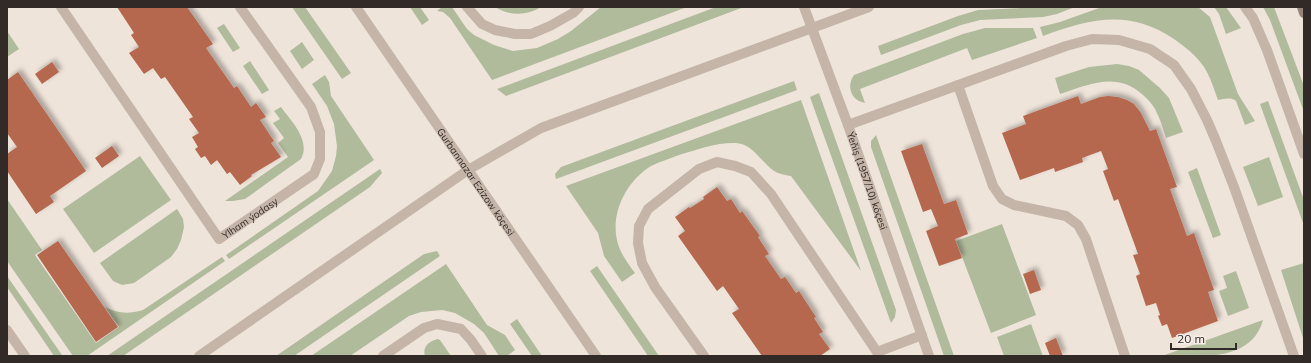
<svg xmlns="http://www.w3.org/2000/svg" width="1311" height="363" font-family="Mulish,sans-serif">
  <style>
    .green { fill: #b0bb9c }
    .building { fill: #b6684f; filter: url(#shadow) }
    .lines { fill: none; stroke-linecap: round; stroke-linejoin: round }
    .lane { stroke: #c4b5a8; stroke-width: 10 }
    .street { stroke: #c4b5a8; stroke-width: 10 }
    .secondary { stroke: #978479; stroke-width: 10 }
    .labels { text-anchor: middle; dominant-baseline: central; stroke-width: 4; stroke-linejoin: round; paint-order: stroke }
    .street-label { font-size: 10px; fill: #322a27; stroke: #f6eee6 }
  </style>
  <defs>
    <filter id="shadow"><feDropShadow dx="3.5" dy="-3.5" stdDeviation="2" flood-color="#0004"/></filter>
  </defs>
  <rect width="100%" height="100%" fill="#eee4da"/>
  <path class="green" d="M292,7H305L351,73L342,79Z
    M410,7H420L429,20L422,25Z
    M442,7H452L467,29L474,35L494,45L513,51L537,48L558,39L571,31L601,7H687L492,80L450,18L443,12L437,11Z
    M495,7H541C527,16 509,16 495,7Z
    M716,7H744L506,96L497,89Z
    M1042,7H1075L1057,14L1043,17L980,20L961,25L881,55L878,46L958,16L978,10Z
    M1102,7H1198L1210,17L1238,94L1255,121L1245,125L1236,101C1231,97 1224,99 1218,100C1214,89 1210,76 1204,67C1196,55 1185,47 1174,39C1130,9 1090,18 1043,36L1040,27L1060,22Z
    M1214,7H1226L1241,28L1226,34L1219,14Z
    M1263,7H1274L1304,86V112L1270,20Z
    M224,24L240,48L233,52L217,28Z
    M985,28H1033L1037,38L972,60L967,48L860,89L865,103C851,101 846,86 854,75L963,34Z
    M7,31L19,49L7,57Z
    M302,42L314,60L302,69L290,51Z
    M250,61L269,90L262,94L243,66Z
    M1117,64L1129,66L1139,70L1160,88L1169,98L1183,132L1166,138C1163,128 1160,118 1155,109C1152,104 1148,99 1143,95C1118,71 1089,84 1060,94L1055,78L1089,67Z
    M325,75L329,82L331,96L374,160L229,259L226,255L318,191L332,171L336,156L337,146L334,124L327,106L312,84Z
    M794,81L797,90L556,179L555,174L561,167Z
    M819,93L896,310L895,317L891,323L810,97Z
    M801,100L861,271L791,176C785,175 779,174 774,171C761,162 753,144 736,143C718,142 699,149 682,154C672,158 661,161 651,166C625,182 608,217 619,247C623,257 629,265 635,273L622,282L604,256L598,233L566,186Z
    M1268,101L1304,200L1303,223L1260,104Z
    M281,107C291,121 311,140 301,159L245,199L233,201H225L288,157L278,143L284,138L273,123L280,119L274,111Z
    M876,135L954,356H944L871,147V141Z
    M140,156L171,200L94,253L63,209Z
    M1269,157L1283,197L1258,206L1243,167Z
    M1197,168L1221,235L1213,238L1188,172Z
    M380,169L382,173L370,187L123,356H107Z
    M7,199L42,250L35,255L96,343L119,327L105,307C118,314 129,314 143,310L222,257L225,261L87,356H73L7,261Z
    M177,209L183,219L184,227L181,240L177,249L171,257L134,283L122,285L113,281L100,263Z
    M1002,224L1036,315L991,333L956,241Z
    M437,251L440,256L294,356H276L424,254Z
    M1304,263V341L1281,270Z
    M446,264L487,325L505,335L515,350L507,356H499L484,333L474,324L455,313L442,310L421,312L409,316L350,356H311Z
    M597,266L659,356H648L590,271Z
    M1236,271L1249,308L1228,316L1219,291L1227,288L1223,276Z
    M7,276L62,355L54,356L7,287Z
    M517,319L542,356H532L510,324Z
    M1263,320C1251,363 1199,356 1162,356Z
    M1031,324L1043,356H1004L997,337Z
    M438,339L440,340L451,356H425C422,347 429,341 438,339Z"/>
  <path class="building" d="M117,7H187L213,44L206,48L234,88L237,86L251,107L256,103L266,117L260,120L274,141L271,143L281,157L251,175L252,176L240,185L230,172L227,174L217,160L211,165L205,156L201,158L195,149L198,147L192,137L199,133L189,119L193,117L165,77L161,79L153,68L144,74L129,53L139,47L131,35L134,33Z
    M52,62L59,72L42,84L35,74Z
    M18,72L86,171L50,196L54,202L36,214L7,171V154L17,147L7,133V80Z
    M1078,96L1081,104L1100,97L1108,96L1118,97L1127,100L1134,104L1141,113L1150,131L1156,129L1177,187L1170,189L1187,236L1194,233L1214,290L1208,292L1218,321L1172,338L1167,324L1162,326L1158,316L1160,315L1156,303L1146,306L1136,276L1140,274L1133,255L1138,254L1118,199L1114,201L1103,171L1108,169L1101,151L1082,158L1083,162L1055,172L1054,168L1020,180L1002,133L1026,124L1023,116Z
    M922,144L944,204L956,200L968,234L955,239L962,258L939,266L926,231L938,226L931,209L923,212L901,151Z
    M112,146L119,156L102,168L95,158Z
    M717,187L727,201L731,199L740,213L742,211L760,236L758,237L769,254L765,256L781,279L785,277L796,293L799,291L816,317L814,318L823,332L819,334L830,349L820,356H762L732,313L739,309L723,286L717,291L678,236L685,231L675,217L689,207L690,208L704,199L703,197Z
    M58,241L118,327L96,342L37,255Z
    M1034,270L1041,290L1030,294L1023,274Z
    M1056,338L1063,356H1050L1045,343Z"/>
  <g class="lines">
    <g class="lane">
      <path id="s1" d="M61,7L219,239L314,174L320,159V132L311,107L240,7"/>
      <path d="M467,7L482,24L495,30L515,34H531L550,26L573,13L579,7"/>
      <path d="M958,85L993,186L1002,199L1014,205L1066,216L1078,225L1086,239L1125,356"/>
      <path d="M848,125L1066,46L1092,39L1119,40L1150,49L1174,65L1191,89L1207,120L1216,141L1234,187L1294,356"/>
      <path d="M383,356L424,328L437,324L461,329L471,340L482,356"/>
      <path d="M704,356L655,287L642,263L638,243L639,226L648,209L699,169L717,162L735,166L751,172L771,194L877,352L922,335"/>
    </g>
    <g class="street">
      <path id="s2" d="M356,7L596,356"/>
      <path id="s3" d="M804,7L848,125L929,356"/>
      <path d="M1245,7L1253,18L1267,50L1304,154"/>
      <path d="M7,330L25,356"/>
      <path d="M199,356L468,170L541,128L869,7"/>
    </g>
    <path class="secondary" d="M1302,7L1304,13"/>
  </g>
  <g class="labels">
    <g class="street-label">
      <text stroke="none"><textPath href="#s2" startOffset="212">Gurbannazar Ezizow köçesi</textPath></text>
      <text stroke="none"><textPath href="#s3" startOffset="185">Ýeňiş (1957/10) köçesi</textPath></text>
      <text stroke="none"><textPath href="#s1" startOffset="318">Ylham ýodasy</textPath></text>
    </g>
  </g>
  <rect width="1311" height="363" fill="none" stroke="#322a27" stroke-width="16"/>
  <path d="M1171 343v6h65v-6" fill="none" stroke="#322a27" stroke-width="2"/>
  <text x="1177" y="343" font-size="12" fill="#322a27" stroke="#f6eee6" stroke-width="3" paint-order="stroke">20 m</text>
</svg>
